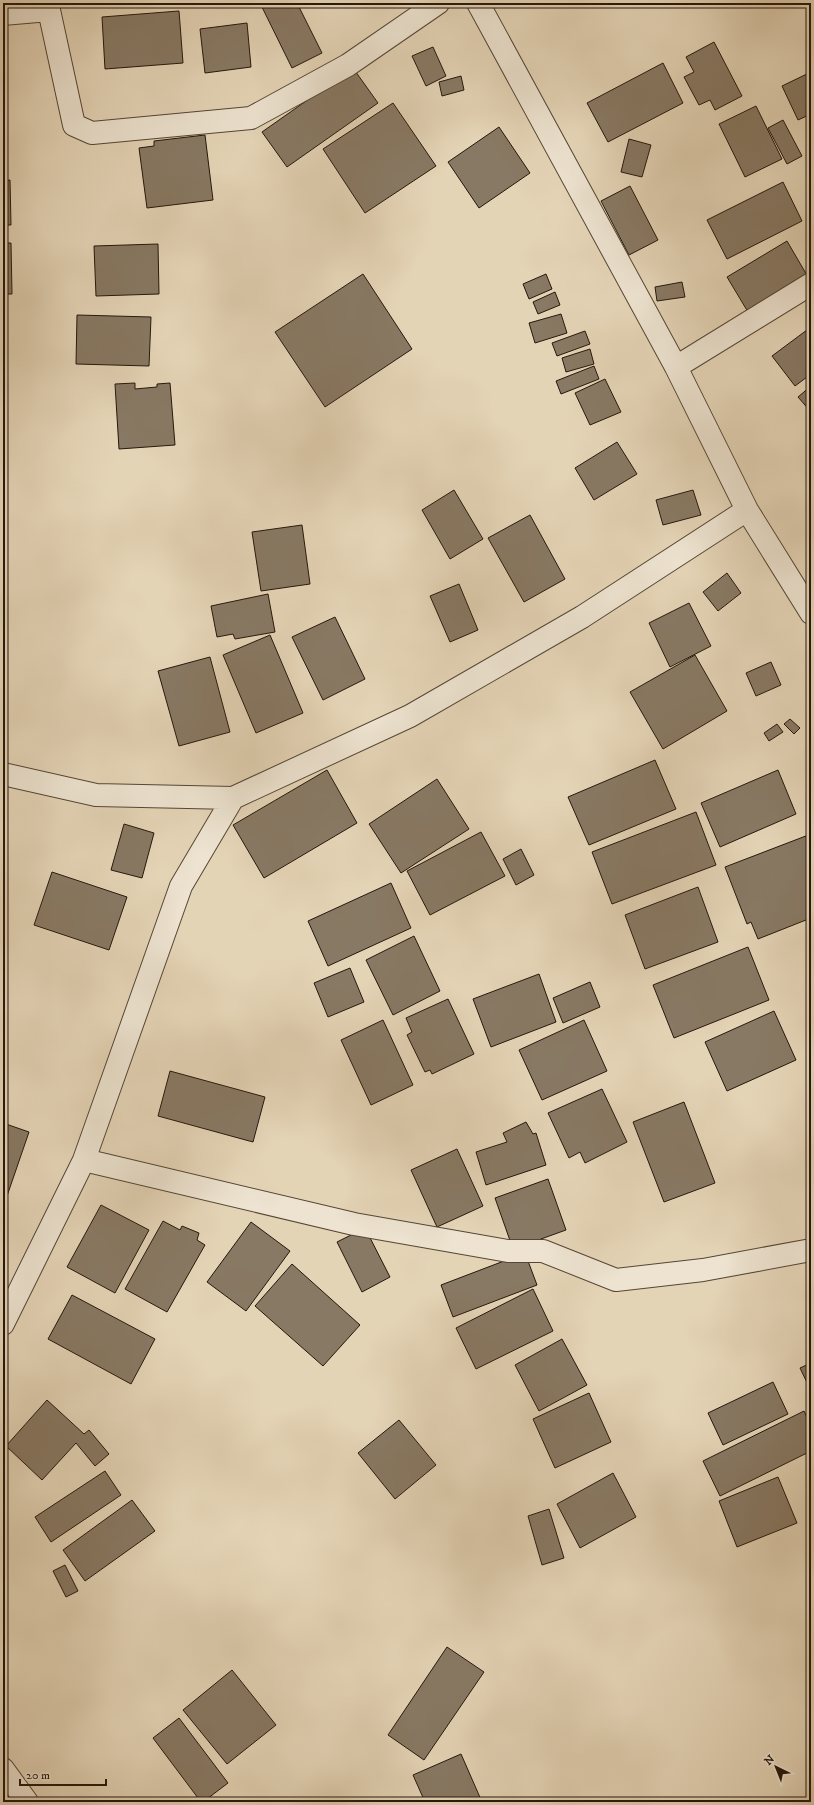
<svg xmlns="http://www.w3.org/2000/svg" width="814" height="1805" font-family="'IM FELL DW Pica',serif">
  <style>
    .building { fill: #887964; stroke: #25170c }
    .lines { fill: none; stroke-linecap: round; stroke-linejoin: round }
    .street-casing { stroke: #554636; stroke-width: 24 }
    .street { stroke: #ede3d0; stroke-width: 22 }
  </style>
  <rect width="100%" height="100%" fill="#e4d4b6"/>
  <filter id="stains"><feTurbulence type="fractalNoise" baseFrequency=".005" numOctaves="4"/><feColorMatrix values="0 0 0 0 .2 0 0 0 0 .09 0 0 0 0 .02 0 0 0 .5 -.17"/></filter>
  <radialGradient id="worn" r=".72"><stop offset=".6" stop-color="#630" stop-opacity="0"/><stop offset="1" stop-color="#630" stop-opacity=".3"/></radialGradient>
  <path class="building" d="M260,3H297L322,53L292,68Z
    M179,11L183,63L105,69L102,17Z
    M247,23L251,67L205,73L200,29Z
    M714,42L742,96L715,110L710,100L699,105L684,77L694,72L686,57Z
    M433,47L446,76L426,86L412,56Z
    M663,63L683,103L608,142L587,103Z
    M353,68L378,103L287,167L262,132Z
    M811,72V114L798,120L782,86Z
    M461,76L464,90L442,96L439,82Z
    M393,103L436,166L365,213L323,149Z
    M756,106L782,159L745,177L719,124Z
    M783,120L802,156L787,164L768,128Z
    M499,127L530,173L479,208L448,162Z
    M205,135L213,200L147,208L139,148L154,146V141Z
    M629,139L651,145L642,177L621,172Z
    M811,164V174L807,167Z
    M10,180L11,225H3V181Z
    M783,182L802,221L727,259L707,220Z
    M630,186L658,240L629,255L601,201Z
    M787,241L808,277L748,312L727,277Z
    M3,243H11L12,294H3Z
    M158,244L159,294L96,296L94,246Z
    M363,274L412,349L325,407L275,332Z
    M546,274L552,289L529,299L523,284Z
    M682,282L685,297L657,301L655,287Z
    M555,292L560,305L538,314L533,302Z
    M561,314L567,333L535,343L529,323Z
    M77,315L151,317L149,366L76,364Z
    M811,327V374L795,386L772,356Z
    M585,331L590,344L557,356L552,343Z
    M590,349L594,364L566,372L562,358Z
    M594,366L599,379L561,394L556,381Z
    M605,379L621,412L590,425L575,393Z
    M135,383V389L157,387V384L170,383L175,445L119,449L115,384Z
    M811,386V412L798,397Z
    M617,442L637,474L594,500L575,468Z
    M454,490L483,539L450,559L422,510Z
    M693,490L701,515L663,525L656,500Z
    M530,515L565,579L524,602L488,538Z
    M302,525L310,584L261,591L252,532Z
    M727,573L741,593L718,611L703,592Z
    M459,584L478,630L450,642L430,596Z
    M268,594L275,632L235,639L233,634L217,637L211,606Z
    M689,603L711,646L670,667L649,623Z
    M335,617L365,679L323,700L292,637Z
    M270,635L303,713L256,733L223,655Z
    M695,655L727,711L663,749L630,692Z
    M210,657L230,732L179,746L158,671Z
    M771,662L781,685L756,696L746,673Z
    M790,719L800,728L794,734L784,724Z
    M777,724L783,732L769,741L764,733Z
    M655,760L676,809L589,845L568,797Z
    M327,770L357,823L264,878L233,825Z
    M778,770L796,814L720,847L701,803Z
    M437,779L469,829L401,873L369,824Z
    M696,812L716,865L612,904L592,852Z
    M124,824L154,833L142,878L111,870Z
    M481,832L505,876L430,915L407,871Z
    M811,834V918L758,939L751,922L747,924L725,867Z
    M521,849L534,875L516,885L503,859Z
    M52,872L127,897L109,950L34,925Z
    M391,883L411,928L328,966L308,921Z
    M698,887L718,942L645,969L625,915Z
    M414,936L440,991L393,1015L366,960Z
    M748,947L769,1000L674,1038L653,985Z
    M350,968L364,1002L328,1017L314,983Z
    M539,974L556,1022L491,1047L473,999Z
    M590,982L600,1007L563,1023L553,998Z
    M448,999L474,1054L432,1074L430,1070L425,1072L407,1035L412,1032L406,1018Z
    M774,1011L796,1060L727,1091L705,1042Z
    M383,1020L413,1085L371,1105L341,1040Z
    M584,1020L607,1071L542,1100L519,1050Z
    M170,1071L265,1097L253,1142L158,1116Z
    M602,1089L627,1142L585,1163L580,1152L569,1158L548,1113Z
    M684,1102L715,1183L664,1202L633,1122Z
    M526,1122L533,1134L536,1133L546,1165L486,1185L476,1152L507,1142L503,1133Z
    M3,1123L29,1132L7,1196L3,1195Z
    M457,1149L483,1206L437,1227L411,1170Z
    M548,1179L566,1230L513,1249L495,1198Z
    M101,1205L149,1230L115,1293L67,1267Z
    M163,1221L180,1230L182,1226L199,1233L197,1240L205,1245L167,1312L125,1289Z
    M251,1222L290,1251L246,1311L207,1282Z
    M365,1228L390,1277L362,1292L337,1242Z
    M525,1253L537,1285L453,1317L441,1285Z
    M292,1264L360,1325L323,1366L255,1306Z
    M533,1289L553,1331L476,1369L456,1328Z
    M72,1295L155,1339L131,1384L48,1339Z
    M562,1339L587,1385L539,1411L515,1365Z
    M811,1363V1391L800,1368Z
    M773,1382L788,1414L723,1445L708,1413Z
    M589,1393L611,1442L555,1468L533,1419Z
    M47,1400L84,1434L89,1430L109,1454L95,1466L76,1443L42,1480L6,1446Z
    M804,1411L811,1426V1451L720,1496L703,1461Z
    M399,1420L436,1465L395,1499L358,1453Z
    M105,1471L121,1495L51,1542L35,1517Z
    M613,1473L636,1517L580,1548L557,1504Z
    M778,1477L797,1523L737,1547L719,1501Z
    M132,1500L155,1531L85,1581L63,1550Z
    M549,1509L564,1558L542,1565L528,1516Z
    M65,1565L78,1591L66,1597L53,1571Z
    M447,1647L484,1672L424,1760L388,1735Z
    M232,1670L276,1725L227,1764L183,1710Z
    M179,1718L228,1783L203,1802H201L153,1738Z
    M461,1754L482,1802H425L413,1775Z"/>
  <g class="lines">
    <g class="street-casing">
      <path id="street" d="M49,3V10L74,125L92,133L251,118L348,65L438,3
        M478,3L676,367L747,510L811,613
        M3,14L49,10
        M676,367L811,284
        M3,774L96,795L233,798
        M84,1160L354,1224L508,1251H543L616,1280L703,1270L811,1250
        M3,1324L84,1160L181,886L233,798L410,716L582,617L747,510
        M3,1769L27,1802"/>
    </g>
    <use href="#street" class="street"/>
  </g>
  <rect width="814" height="1805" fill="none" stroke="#e4d4b6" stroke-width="16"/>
  <rect x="4" y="4" width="806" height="1797" fill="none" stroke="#25170c" stroke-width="2"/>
  <rect x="8" y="8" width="798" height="1789" fill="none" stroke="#25170c"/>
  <g transform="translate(776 1767) rotate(317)" stroke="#ede3d0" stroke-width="3" paint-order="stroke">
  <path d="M0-3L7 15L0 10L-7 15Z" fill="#25170c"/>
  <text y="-6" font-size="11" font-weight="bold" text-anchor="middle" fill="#25170c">N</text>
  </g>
  <path d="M20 1779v6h86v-6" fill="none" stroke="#25170c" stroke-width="2"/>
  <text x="26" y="1779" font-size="12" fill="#25170c" stroke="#ede3d0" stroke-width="3" paint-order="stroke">20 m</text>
  <rect width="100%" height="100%" filter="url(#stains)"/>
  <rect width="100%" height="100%" fill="url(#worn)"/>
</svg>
